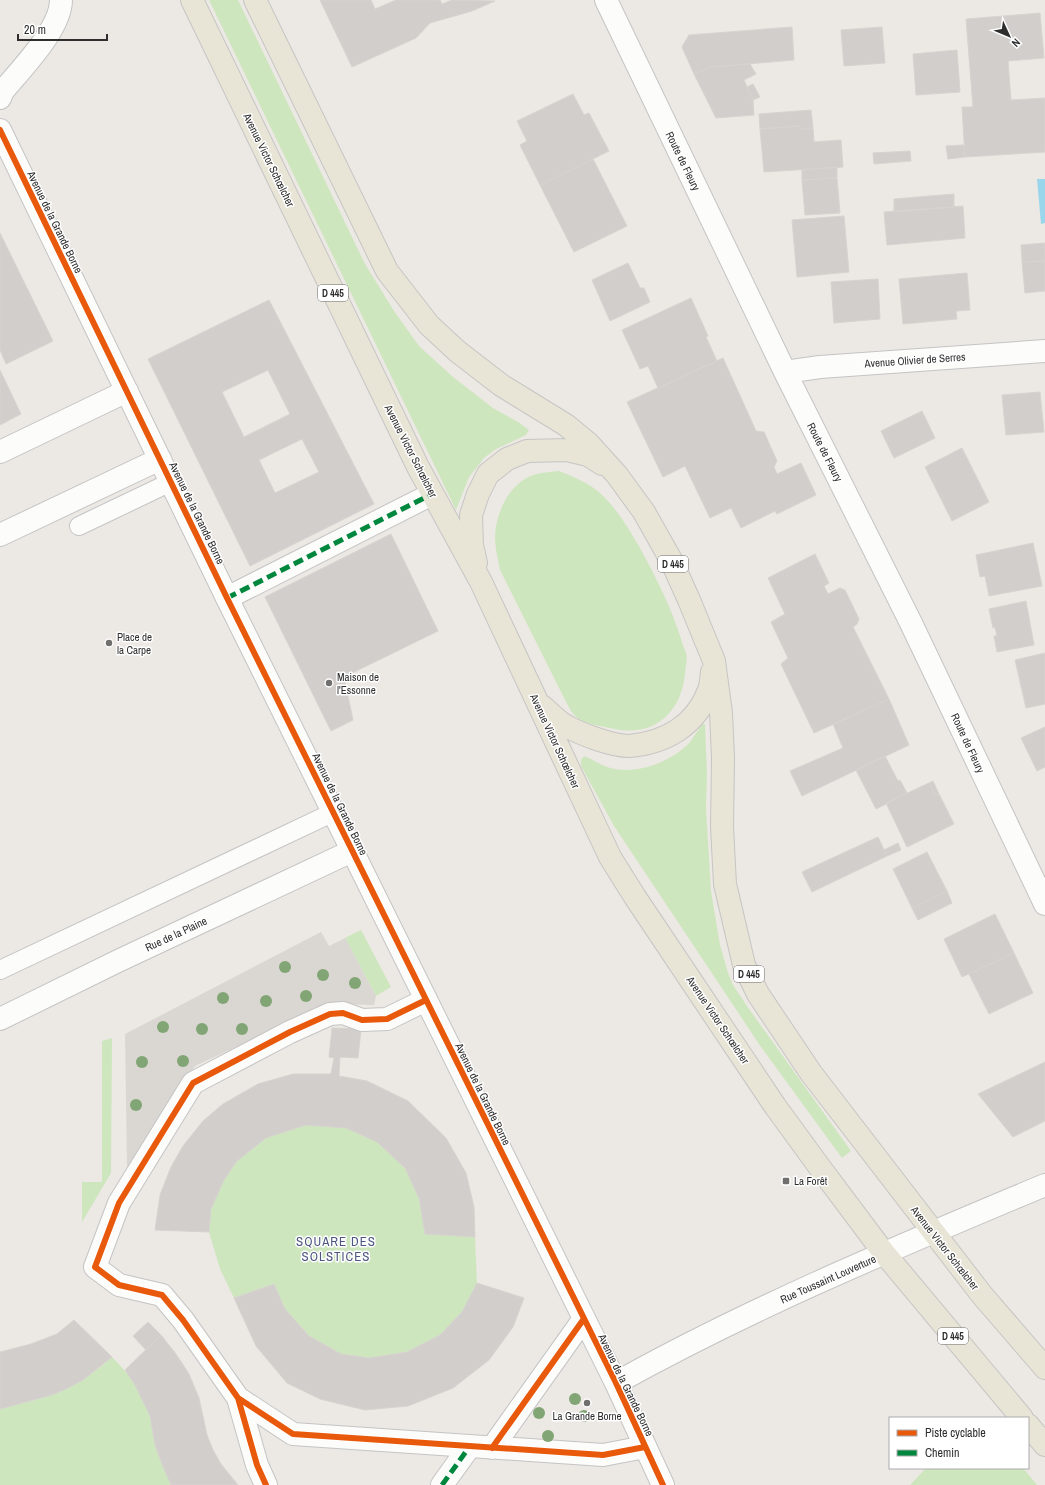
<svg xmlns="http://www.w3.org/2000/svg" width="1045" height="1485" font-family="'Archivo Narrow',sans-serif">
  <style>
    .green { fill: #cee6be }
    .plaza { fill: #dad6d2 }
    .water { fill: #99d6ec }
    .building { fill: #d1cecb; stroke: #d7d4d0; fill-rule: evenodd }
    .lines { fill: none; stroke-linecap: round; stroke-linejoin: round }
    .service-casing { stroke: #c5c4c5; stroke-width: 20 }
    .pedestrian-casing { stroke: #c5c4c5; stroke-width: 24 }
    .minor-casing { stroke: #c5c4c5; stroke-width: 24 }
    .primary-casing { stroke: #c6c5c4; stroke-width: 24 }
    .service { stroke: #fcfcfb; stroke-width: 18 }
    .pedestrian { stroke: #fcfcfb; stroke-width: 22 }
    .minor { stroke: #fcfcfb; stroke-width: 22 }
    .primary { stroke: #e8e4d6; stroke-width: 22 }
    .quiet { stroke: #00873e; stroke-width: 5; stroke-dasharray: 10 5; stroke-linecap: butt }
    .cycleway-casing { stroke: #fff; stroke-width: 8 }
    .cycleway { stroke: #e8590c; stroke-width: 6 }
    .tree { fill: #82a575 }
    .poi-dot { fill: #706f6e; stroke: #fff; stroke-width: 1.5 }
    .labels { text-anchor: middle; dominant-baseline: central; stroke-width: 3; stroke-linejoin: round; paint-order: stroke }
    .shield { fill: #fff; stroke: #6d6d6d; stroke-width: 1 }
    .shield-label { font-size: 10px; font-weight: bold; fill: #2e2e2e }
    .street-label { font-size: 11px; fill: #2e2e2e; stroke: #fff }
    .poi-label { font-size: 11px; fill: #2e2e2e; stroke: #fff; text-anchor: start }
    .quarter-label { font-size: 13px; letter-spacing: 1px; fill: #4d5680; stroke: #fff }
  </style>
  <rect width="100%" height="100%" fill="#ece8e4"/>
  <path class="green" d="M209,0H238L365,264L394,311L419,346L453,377L493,408L518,422L529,430L526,435L496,449L485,457L469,477L456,510Z
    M559,471C574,477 589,483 601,494C617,509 629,529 640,548C657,579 672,609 682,642C683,646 685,650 686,653C688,659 685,668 685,674C681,713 654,737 615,729C603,726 584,725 575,716C571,712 568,705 565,700L500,570C498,559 495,548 495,536C496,511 511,480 537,474C544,472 552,472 559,471Z
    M703,724H705L707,775L706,809L711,891L720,945L728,973L733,985L749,1009L851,1151L842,1158L761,1047L614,826L581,766V760L584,756C592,759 599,764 607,767C635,776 670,763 690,742C694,736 698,730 703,724Z
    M361,930L391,987L376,996L345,938Z
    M112,1038L111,1173L82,1222V1182H102V1041Z
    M306,1125L346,1128L377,1142L405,1168L419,1198L425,1234L475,1237L477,1283L462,1312L440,1335L407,1352L369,1358L341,1354L309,1336L285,1309L274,1284L234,1298L220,1269L209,1232L211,1209L224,1180L236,1162L266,1138Z
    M112,1357C129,1374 144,1393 150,1417C152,1426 153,1435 155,1445C159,1459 165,1472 171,1485H0V1409C17,1403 35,1401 51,1395C74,1388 94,1373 112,1357Z
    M926,1468H1023L1037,1485H910Z"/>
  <path class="plaza" d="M321,932L329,946L345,938L376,996L374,1005L332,1004L321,1007L195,1066L127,1167L125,1034Z"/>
  <path class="water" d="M1037,179H1045V223L1041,224Z"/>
  <path class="building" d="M320,0H371L375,9L396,0H440L442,4L452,0L495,1L472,11L430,23L416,38L352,67Z
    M1040,13L1044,58L1008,61L1011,100L1045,98V152L965,157L962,107H973L966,19Z
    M792,27L794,60L712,67L694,74L682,47L689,35Z
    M882,27L885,63L844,66L841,30Z
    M957,50L960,92L916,95L913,54Z
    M750,64L756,74L744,80L753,100L754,115L716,118L694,74L712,67Z
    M753,84L760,97L753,100L747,87Z
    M573,94L584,115L589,113L609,151L540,185L520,145L527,141L517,121Z
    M811,110L813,128L801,129L799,126L760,129L759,114Z
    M799,126L801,129L813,128L814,142L841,140L843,167L764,172L760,129Z
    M964,145L965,157L948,159L946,146Z
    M910,151L911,161L874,164L873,153Z
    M593,159L627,226L574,252L540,185Z
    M837,167V178L802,180V170Z
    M837,178L840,213L805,215L802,180Z
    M954,194V207L894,212V199Z
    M963,206L965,238L887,245L884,212Z
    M844,216L849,272L797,277L792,220Z
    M0,233L53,341L6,364L0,350Z
    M1045,243V261L1022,262L1021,245Z
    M1045,261V291L1025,293L1022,262Z
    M628,263L640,288H644L650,302L610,321L592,280Z
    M967,273L970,310L956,311L957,319L903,324L899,279Z
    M878,279L880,319L834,323L831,282Z
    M691,298L708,336L706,337L717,361L658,388L648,366L640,369L622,330Z
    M269,300L374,504L250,566L148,359ZM268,370L290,414L244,437L222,392ZM302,439L319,472L275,493L259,460Z
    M723,358L756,431L764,432L777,461L774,467L777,474L801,463L816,495L777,514L775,511L741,528L731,508L710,518L685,466L663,477L627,402Z
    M0,370L21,414L0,425Z
    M1040,392L1044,432L1006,435L1002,395Z
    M922,411L935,438L894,458L881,431Z
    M962,448L989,502L952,521L925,467Z
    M391,534L438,631L344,677L353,720L331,731L265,597Z
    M1033,543L1042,586L989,596L985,576L980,577L976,555Z
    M815,554L829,583L824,586L828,594L840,588L845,590L859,619L857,624L853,627L889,699L814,733L781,664L788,658L771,622L785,614L768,578Z
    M1026,601L1034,645L997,652L994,636H997L995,627L993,628L989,609Z
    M1045,653V704L1026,708L1015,660Z
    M889,699L909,745L802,796L790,771L843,748L833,724Z
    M1045,727V767L1037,771L1021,738Z
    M885,756L898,781L900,780L907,793L876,809L856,770Z
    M933,781L939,794L935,796L929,783Z
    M929,783L935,796L939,794L954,824L907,847L886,803Z
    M878,837L887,856L812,892L802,872Z
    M898,843L901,850L887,856L884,850Z
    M927,852L947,891L912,908L893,869Z
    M947,891L952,903L918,920L912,908Z
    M995,914L1014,953L962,977L944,939Z
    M1014,953L1033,993L989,1014L969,974Z
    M332,1028L361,1029L358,1058L340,1057L339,1076L367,1081L408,1101L446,1138L466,1173L474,1207L475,1237L425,1234L419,1198L405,1168L377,1142L346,1128L306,1125L266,1138L236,1162L224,1180L211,1209L209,1232L155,1230L160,1195L171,1167L183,1146L203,1121L223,1104L258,1084L293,1074H331L334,1058L329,1057Z
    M1045,1062V1121L1013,1137L978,1094Z
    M477,1283L524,1298L513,1327L489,1360L453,1388L408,1406L365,1410L320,1399L287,1383L256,1346L234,1298L274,1284L285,1309L309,1336L341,1354L369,1358L407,1352L440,1335L462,1312Z
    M74,1320L112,1357L83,1380L66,1389L52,1395L0,1409V1352L31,1344L57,1334Z
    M148,1322L161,1335L146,1350L133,1336Z
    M161,1335L176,1354L189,1374L199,1398L207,1435L213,1450L221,1464L238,1485H171L163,1467L155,1445L150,1416L135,1385L125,1370Z"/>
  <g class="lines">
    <g class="service-casing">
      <path id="service" d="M79,526L171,482
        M0,970L334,812"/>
    </g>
    <g class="pedestrian-casing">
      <path id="pedestrian" d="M227,598L432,494
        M426,1000L387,1019L362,1020L343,1013L330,1014L290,1032L193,1083L119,1203L95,1267L119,1285L162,1295L183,1320L238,1398L293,1434L603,1455L645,1447
        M238,1398L257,1465L266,1485
        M492,1448L583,1320
        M442,1485L470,1446"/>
    </g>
    <g class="minor-casing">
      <path id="minor" d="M606,0L785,372L910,621L1045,904
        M0,98L3,91C21,69 61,29 61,0
        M0,130L227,598L616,1383L663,1485
        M785,372L820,367L1045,351
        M0,452L127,391
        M0,535L160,459
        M0,1019L118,961L352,851
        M616,1383C754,1306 900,1246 1045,1185"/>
    </g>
    <g class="primary-casing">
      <path id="primary" d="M192,0L418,467L481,582L610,857L635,897L775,1106L818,1165L884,1253L1022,1418
        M255,0L387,271L429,325L457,351L501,385L566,425L589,444L617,475L644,512L671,560L689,600L714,661L721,713L723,758L722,827L725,884L744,965L758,994L811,1073L982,1295L1045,1368
        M476,563L472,545L471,515L478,494L488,474L507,459L527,451L567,450L588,455L602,464
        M542,706C550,713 559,723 568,727C583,735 613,746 629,746C666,743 696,725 709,690C711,685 711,678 712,672
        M1028,1425L1045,1445"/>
    </g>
    <use href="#service" class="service"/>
    <use href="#pedestrian" class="pedestrian"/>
    <use href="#minor" class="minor"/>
    <use href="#primary" class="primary"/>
    <path class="quiet" d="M227,598L432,494
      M442,1485L470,1446"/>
    <g class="cycleway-casing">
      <path id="cycleway" d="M0,130L227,598L616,1383L663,1485
        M426,1000L387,1019L362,1020L343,1013L330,1014L290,1032L193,1083L119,1203L95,1267L119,1285L162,1295L183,1320L238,1398L293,1434L603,1455L645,1447
        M238,1398L257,1465L266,1485
        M492,1448L583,1320"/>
    </g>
    <use href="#cycleway" class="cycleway"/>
  </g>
  <g class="tree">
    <circle cx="285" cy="967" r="6"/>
    <circle cx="323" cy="975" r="6"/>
    <circle cx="355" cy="983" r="6"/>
    <circle cx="306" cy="996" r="6"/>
    <circle cx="223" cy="998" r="6"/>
    <circle cx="266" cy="1001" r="6"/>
    <circle cx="163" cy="1027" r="6"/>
    <circle cx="202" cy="1029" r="6"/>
    <circle cx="242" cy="1029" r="6"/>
    <circle cx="183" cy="1061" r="6"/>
    <circle cx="142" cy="1062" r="6"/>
    <circle cx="136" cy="1105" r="6"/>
    <circle cx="575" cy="1399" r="6"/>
    <circle cx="539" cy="1413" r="6"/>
    <circle cx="584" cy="1416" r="6"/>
    <circle cx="548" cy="1436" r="6"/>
  </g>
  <g class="poi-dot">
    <circle cx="109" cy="643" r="4"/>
    <circle cx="329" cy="683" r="4"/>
    <rect x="782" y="1177" width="8" height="8" rx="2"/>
    <circle cx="587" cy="1403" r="4"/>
  </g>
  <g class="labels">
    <g class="shield">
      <rect x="318" y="285" width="30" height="16" rx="3"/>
      <rect x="658" y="556" width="30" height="16" rx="3"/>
      <rect x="734" y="966" width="30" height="16" rx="3"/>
      <rect x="938" y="1328" width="30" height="16" rx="3"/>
    </g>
    <g class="shield-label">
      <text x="333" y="293">D 445</text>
      <text x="673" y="564">D 445</text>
      <text x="749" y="974">D 445</text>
      <text x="953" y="1336">D 445</text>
    </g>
    <g class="street-label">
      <text transform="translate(269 160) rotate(64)">Avenue Victor Schœlcher</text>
      <text transform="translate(683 161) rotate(64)">Route de Fleury</text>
      <text transform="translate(55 222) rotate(64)">Avenue de la Grande Borne</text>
      <text transform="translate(915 360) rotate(-4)">Avenue Olivier de Serres</text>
      <text transform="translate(411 451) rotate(63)">Avenue Victor Schœlcher</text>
      <text transform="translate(825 452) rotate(63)">Route de Fleury</text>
      <text transform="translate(197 513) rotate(64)">Avenue de la Grande Borne</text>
      <text transform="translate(555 741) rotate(65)">Avenue Victor Schœlcher</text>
      <text transform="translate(968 743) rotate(65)">Route de Fleury</text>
      <text transform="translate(340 804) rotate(64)">Avenue de la Grande Borne</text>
      <text transform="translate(176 934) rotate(-25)">Rue de la Plaine</text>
      <text transform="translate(718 1020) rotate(56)">Avenue Victor Schœlcher</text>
      <text transform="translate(483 1094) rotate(64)">Avenue de la Grande Borne</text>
      <text transform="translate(945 1248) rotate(52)">Avenue Victor Schœlcher</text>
      <text transform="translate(828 1279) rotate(-24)">Rue Toussaint Louverture</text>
      <text transform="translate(626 1385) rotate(64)">Avenue de la Grande Borne</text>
    </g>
    <g class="poi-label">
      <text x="117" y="637">Place de<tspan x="117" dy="13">la Carpe</tspan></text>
      <text x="337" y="677">Maison de<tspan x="337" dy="13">l'Essonne</tspan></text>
      <text x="794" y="1181">La Forêt</text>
      <text x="587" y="1416" text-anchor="middle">La Grande Borne</text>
    </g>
    <g class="quarter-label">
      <text x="336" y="1241">SQUARE DES<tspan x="336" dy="15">SOLSTICES</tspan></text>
    </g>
  </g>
  <rect x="889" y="1417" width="140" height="52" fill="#ffffff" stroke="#ababab"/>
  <rect x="897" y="1430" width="20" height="6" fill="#e8590c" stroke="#ababab"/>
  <text x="925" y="1437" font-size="12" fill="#2e2e2e">Piste cyclable</text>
  <rect x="897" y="1450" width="20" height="6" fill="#00873e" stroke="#ababab"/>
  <text x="925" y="1457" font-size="12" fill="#2e2e2e">Chemin</text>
  <g transform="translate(1009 36) rotate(134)" stroke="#ffffff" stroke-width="3" paint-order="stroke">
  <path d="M0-3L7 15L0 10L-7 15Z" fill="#2e2e2e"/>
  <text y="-6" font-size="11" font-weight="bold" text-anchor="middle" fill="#2e2e2e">N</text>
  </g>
  <path d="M18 34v6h89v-6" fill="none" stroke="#2e2e2e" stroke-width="2"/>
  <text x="24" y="34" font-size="12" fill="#2e2e2e" stroke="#ffffff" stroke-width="3" paint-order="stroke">20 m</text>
</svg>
